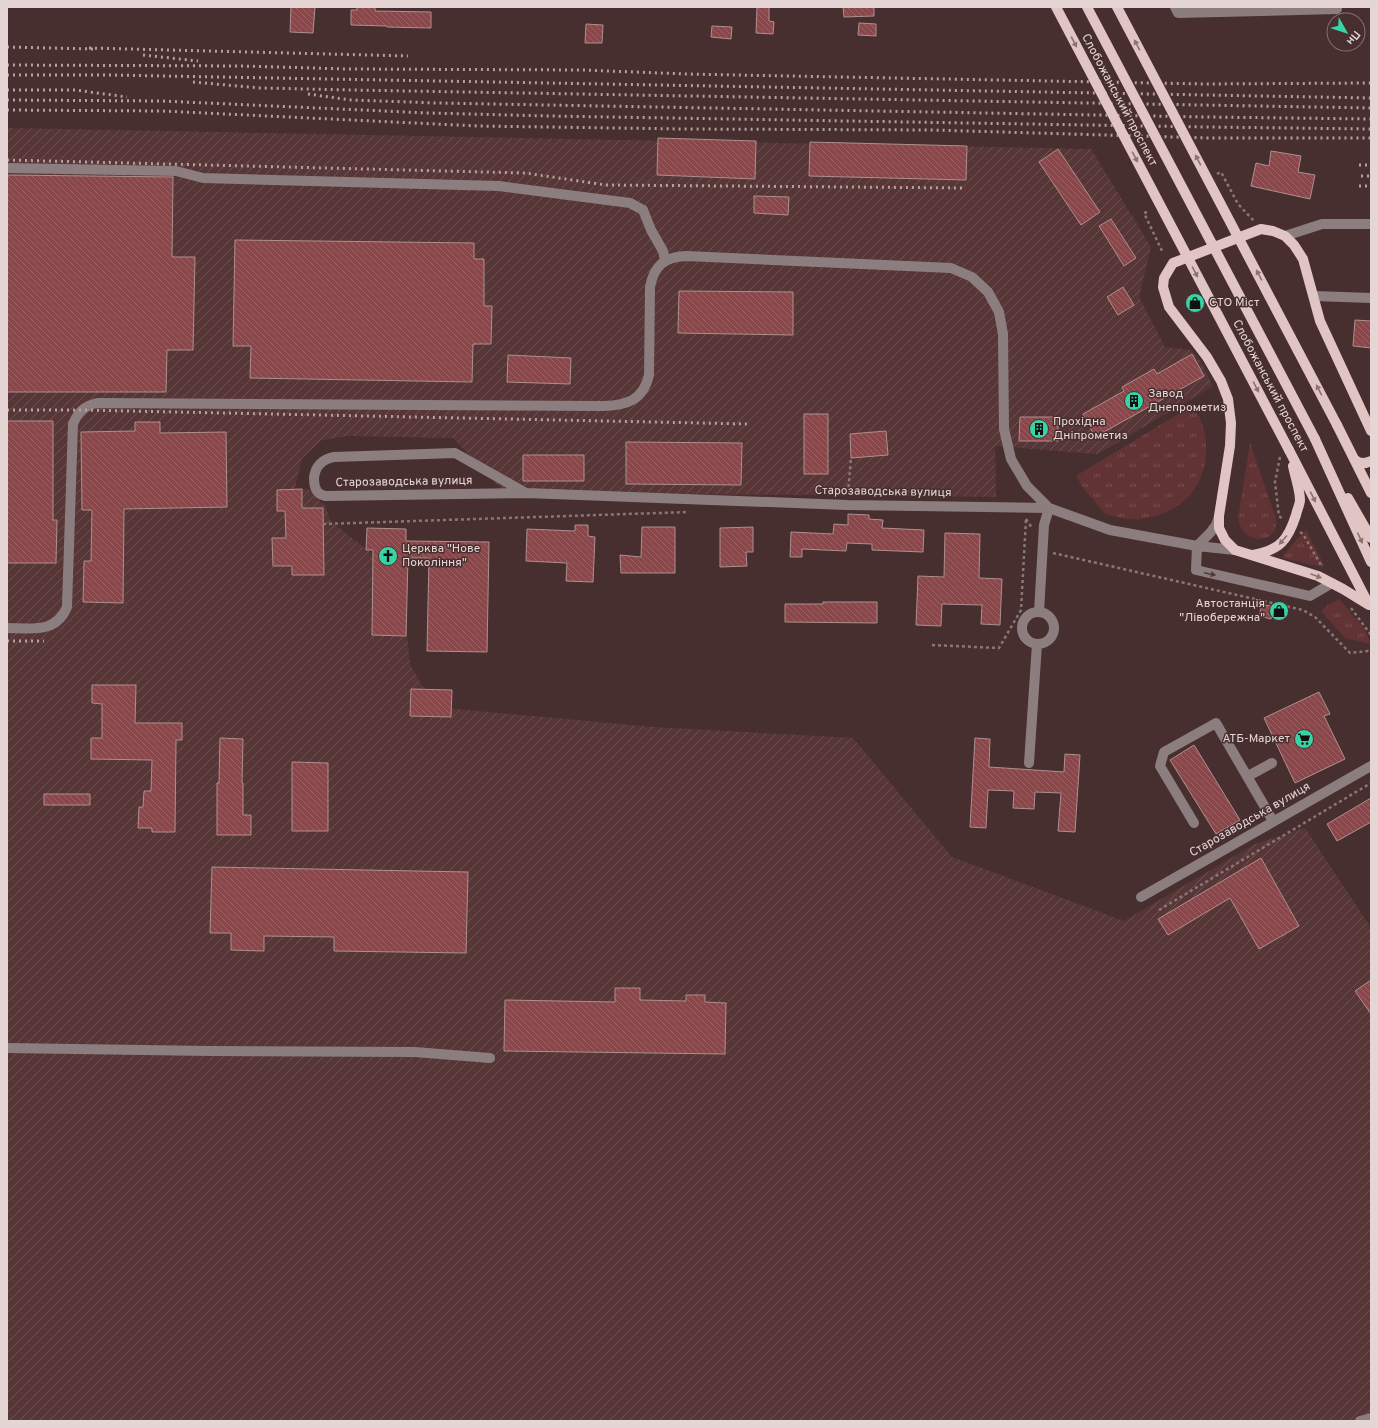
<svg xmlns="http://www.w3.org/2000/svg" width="1378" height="1428" font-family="Overpass,sans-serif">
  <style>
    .industrial { fill: url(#industrial-furrows) }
    .grass { fill: url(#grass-tufts) }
    .building { fill: url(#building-back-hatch); stroke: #ae8f8f }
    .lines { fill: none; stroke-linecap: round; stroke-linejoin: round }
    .path { stroke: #8b7676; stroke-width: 2.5; stroke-dasharray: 3 3; stroke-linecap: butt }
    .minor { stroke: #8c7e7e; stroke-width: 10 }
    .major { stroke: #e1c5c5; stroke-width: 10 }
    .rail { stroke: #b4a0a0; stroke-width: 3; stroke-dasharray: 2 4; stroke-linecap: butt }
    .major-bridge { stroke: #e1c5c5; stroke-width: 10 }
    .oneway { fill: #8d7272 }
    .oneway2 { fill: #523b3b }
    .labels { text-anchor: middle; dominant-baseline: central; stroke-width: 3; stroke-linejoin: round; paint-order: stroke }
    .street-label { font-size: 12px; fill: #e6d5d5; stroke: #482f2f }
    .poi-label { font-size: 12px; fill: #e6d5d5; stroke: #482f2f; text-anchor: start }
  </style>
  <defs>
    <pattern id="industrial-furrows" width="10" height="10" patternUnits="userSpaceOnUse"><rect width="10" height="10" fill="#573637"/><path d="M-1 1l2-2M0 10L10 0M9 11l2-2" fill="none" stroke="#6f5253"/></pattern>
    <pattern id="grass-tufts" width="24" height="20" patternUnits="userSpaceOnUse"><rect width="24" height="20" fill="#623335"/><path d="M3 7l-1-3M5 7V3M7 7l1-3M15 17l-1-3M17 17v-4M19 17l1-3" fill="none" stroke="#785051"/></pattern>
    <pattern id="building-back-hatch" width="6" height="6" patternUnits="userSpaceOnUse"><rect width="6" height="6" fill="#8b464a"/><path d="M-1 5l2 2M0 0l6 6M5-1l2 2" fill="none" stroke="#9b6063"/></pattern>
  </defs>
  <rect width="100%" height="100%" fill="#482f2f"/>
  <path class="industrial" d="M7,128L1091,149L1151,247L1139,297L1165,347L1191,350L1200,361L1213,386L1098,454L995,446L996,497L504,492L453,438L348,436L322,440L302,458L295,488L308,489L326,507L330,521L401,576L410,664L434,707L653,727L853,738L952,857L1124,921L1255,844L1305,828L1371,928V1421H7Z"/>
  <path class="grass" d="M1193,405C1196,411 1200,417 1202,424C1216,468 1194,509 1147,518C1135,520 1127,520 1115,516C1112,516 1108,515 1106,514C1103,512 1100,507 1098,505C1088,494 1083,488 1076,476Z
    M1250,443L1276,519C1280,543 1244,548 1238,519Z
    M1306,530L1324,565L1322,567L1282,558C1283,555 1303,532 1306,530Z
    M1339,599L1364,628L1371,644L1345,638L1321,611L1328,605Z"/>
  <path class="building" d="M291,7H315L313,33L290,32Z
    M357,7H375V11L431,12V28L387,27V26L351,25V10H357Z
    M757,7H769V21L774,22L773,34L756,33Z
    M843,7H874V16L844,17Z
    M859,23L876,24V36L858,35Z
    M586,24L603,25L602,43H585Z
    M712,26L732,27L731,39L711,37Z
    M658,138L756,141L755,179L657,175Z
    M810,142L967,146L966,180L809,176Z
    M1058,149L1100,212L1081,225L1039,162Z
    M1271,151L1301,156L1298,172L1315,175L1310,199L1251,186L1256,163L1269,166Z
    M7,175L173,177L172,257H195L193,350H167L166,392H7Z
    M754,196L789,197L788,215L754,213Z
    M1111,219L1136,258L1124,266L1099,226Z
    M235,240L474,243V259H484V306H492L491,344H473L472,382L250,378L251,346H233Z
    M1123,287L1134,305L1118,315L1107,297Z
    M679,291L793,292V335L678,333Z
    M1355,320L1371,321V348L1353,346Z
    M1192,354L1204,376L1095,437L1083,414L1124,391L1122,387L1154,369L1157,374Z
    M508,355L571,358L570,384L507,382Z
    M804,414H828V474H804Z
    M1020,417H1058V441H1019Z
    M7,421H53V520H57L56,563H7Z
    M135,422H160V433L226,432L227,507L124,509L123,603L83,602L84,561H91L92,510H82L81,432L135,431Z
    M886,431L888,455L851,458L850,434Z
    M626,442L742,443L741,485L626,484Z
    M523,455H584V481H523Z
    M302,489V508H323L324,575H292V566H273L272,538H286L285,511H277V490Z
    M848,514L869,515V519L883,520L882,528L924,530L923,552L872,550V544L847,543L846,551L802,549V557H790L791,532L833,534L834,524L848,525Z
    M575,525H588V536L595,537L593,582L566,581L567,563L526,561L527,529L575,531Z
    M642,527H675V573H621L620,555L641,557Z
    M753,527V552H746L747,566L720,567V528Z
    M367,528L406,529V541L489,542L487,652L427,651L429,558H408L406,636L372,635L373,550H366Z
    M945,533L980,534L979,578L1002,579L1000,625L981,624L982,605L942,604L941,626L916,625L918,576L944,577Z
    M823,602H877V623L785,622V604H823Z
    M1262,604L1274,607L1271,619L1259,616Z
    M92,685H136L135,723H182V740H176L175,832H152V828H138L139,807H143L144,791H151L152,760L91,759V738H102V704L92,703Z
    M411,689L452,690L451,717L410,716Z
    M1319,692L1330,714L1324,716L1345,759L1295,783L1264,718Z
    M220,738L243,739L242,783H243V815H251V835H217V783H219Z
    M975,738L990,739L989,767L1064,772L1065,754L1080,755L1075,832L1058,831L1061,793L1035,792L1034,809L1013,808L1014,791L988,790L986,828L970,827Z
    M1194,745L1240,820L1216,834L1170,760Z
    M292,762L328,763V831H292Z
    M44,794H90V805H44Z
    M1371,798V822L1337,841L1327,824Z
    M1261,858L1299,926L1259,949L1230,898L1168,935L1158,919Z
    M212,867L468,872L466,953L334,951V937L264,936V951L231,950V933H210Z
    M1371,980V1014L1355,991Z
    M615,988H640V1000L686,1001V995H705V1002L726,1003L725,1054L504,1051L505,1000L615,1002Z"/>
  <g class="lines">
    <path class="path" d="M1217,174L1221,172L1238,204L1254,221
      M1147,212L1144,213L1163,253
      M1280,457L1275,482L1279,516L1283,519
      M848,493L851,458
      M1026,519L1032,528
      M323,524L689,512
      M1300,532L1303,534L1321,565
      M1053,553L1303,610L1315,617L1350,653L1368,651L1371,652
      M1351,608L1371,635
      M932,645L999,648L1021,610L1026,519
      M1159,910L1371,783"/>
    <path class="minor" d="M1175,7L1178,13L1337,9V7
      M7,168L176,171L203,178L499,186L630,203L643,210L651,230L663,251L665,260
      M1285,236L1322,224H1371
      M1314,296L1371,298
      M526,493L455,453L334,457C323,459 315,466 314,478C314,483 314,487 317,491C318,493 322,495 325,496L526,493L847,505L1049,508L1110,530L1197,546L1235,550
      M1219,516L1216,525L1210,533L1197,546L1196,570L1310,596L1332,583
      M1022 628a16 16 0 1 1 32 0a16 16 0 1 1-32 0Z
      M7,628C31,628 56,634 67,607L73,424C78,412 84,406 97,403L604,406C628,405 643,400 649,375L650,287C654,266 664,257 686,256L951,268L972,277L988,292L999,312L1003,334L1004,429L1011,459L1027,486L1049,508L1044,525L1039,612
      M1029,763L1037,644
      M1248,776L1272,763
      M1194,823L1160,766L1164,752L1216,723L1273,821
      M1141,897L1371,766
      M7,1048L210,1051L415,1052L490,1058
      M1360,1421L1371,1418"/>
    <path class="major" d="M1337,425L1371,493
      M1315,439L1371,562
      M1289,450L1369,605
      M1354,459C1359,464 1365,464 1371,461
      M1348,498L1371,538
      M1253,555C1280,550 1288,540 1296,515C1297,510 1300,504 1300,500C1300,490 1295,476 1293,466
      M1369,605L1343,589L1318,576L1235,550L1225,540L1219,528V516L1230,446L1231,423L1228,399L1221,381L1207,357L1169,307L1163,287L1164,278L1173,263L1261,229L1273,231L1285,236L1294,245L1303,259L1320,321L1371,431"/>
    <path class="rail" d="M7,47L93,49
      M89,48L408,56
      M143,55L198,61
      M7,65L242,66L346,69L584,70L685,74L1205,84L1371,83
      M7,75H109L1371,98
      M193,82L260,88L352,90L1371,108
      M7,90H75L127,97
      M308,94L351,100L437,103L1206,117L1371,119
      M7,100L162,101L428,113L549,116L1207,127L1371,129
      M7,110L162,111L478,126L683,129L932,130L1208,138H1371
      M7,160L525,173L606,185L966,188
      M1359,165H1371
      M1361,176H1371
      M1359,186H1371
      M7,410H81L748,424
      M7,641H44"/>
    <path class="major-bridge" d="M1056,7L1289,450
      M1087,7L1315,439
      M1117,7L1337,425"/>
  </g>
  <defs><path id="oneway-solid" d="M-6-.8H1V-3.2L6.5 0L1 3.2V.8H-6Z"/></defs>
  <g class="oneway">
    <use href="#oneway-solid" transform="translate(1074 42) rotate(62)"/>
    <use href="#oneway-solid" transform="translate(1137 45) rotate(-118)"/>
    <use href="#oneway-solid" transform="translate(1135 157) rotate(62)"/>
    <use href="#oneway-solid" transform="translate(1198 160) rotate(-118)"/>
    <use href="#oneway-solid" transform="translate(1195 272) rotate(62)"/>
    <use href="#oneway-solid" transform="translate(1259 275) rotate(-118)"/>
    <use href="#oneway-solid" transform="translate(1256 387) rotate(62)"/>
    <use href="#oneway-solid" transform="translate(1319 390) rotate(-118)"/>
    <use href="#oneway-solid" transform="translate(1313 497) rotate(63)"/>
    <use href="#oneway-solid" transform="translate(1360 538) rotate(65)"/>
    <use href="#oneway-solid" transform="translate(1283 540) rotate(131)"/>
    <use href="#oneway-solid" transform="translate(1316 576) rotate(21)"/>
  </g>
  <use class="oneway2" href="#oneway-solid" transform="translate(1210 574) rotate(12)"/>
  <defs>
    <g id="shop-disc" transform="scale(1)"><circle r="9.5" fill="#39d4a5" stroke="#482f2f"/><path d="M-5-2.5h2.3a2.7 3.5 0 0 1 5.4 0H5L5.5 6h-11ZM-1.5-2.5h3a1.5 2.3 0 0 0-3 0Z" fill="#111"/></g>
    <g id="building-disc" transform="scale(1)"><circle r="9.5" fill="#39d4a5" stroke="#482f2f"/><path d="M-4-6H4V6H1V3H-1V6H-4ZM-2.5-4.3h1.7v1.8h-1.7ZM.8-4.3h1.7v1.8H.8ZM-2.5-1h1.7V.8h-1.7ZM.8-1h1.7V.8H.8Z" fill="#111"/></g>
    <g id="church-disc" transform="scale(1)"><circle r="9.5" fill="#39d4a5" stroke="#482f2f"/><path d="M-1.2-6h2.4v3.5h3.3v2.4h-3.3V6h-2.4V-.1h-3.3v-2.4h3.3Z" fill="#111"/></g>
    <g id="supermarket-disc" transform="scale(1)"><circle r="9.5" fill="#39d4a5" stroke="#482f2f"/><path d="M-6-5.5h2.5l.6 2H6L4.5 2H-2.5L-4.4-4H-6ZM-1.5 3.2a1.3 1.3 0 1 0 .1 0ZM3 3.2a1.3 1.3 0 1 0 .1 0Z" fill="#111"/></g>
  </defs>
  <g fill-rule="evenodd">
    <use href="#shop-disc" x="1195" y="303"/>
    <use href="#building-disc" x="1134" y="401"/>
    <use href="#building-disc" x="1039" y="429"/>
    <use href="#church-disc" x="388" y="556"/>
    <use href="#shop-disc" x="1279" y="611"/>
    <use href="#supermarket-disc" x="1304" y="739"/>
  </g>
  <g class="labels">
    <g class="street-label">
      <text transform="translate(1119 100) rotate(62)">Слобожанський проспект</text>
      <text transform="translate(1270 386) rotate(62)">Слобожанський проспект</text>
      <text transform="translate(404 482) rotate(-1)">Старозаводська вулиця</text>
      <text transform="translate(883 492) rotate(1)">Старозаводська вулиця</text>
      <text transform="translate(1250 820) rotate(-30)">Старозаводська вулиця</text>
    </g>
    <g class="poi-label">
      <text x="1209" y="303">СТО Міст</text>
      <text x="1148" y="394">Завод<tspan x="1148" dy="14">Днепрометиз</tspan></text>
      <text x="1053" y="422">Прохідна<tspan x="1053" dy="14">Дніпрометиз</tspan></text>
      <text x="402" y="549">Церква "Нове<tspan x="402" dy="14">Покоління"</tspan></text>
      <text x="1265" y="604" text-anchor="end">Автостанція<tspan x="1265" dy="14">"Лівобережна"</tspan></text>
      <text x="1290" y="739" text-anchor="end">АТБ-Маркет</text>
    </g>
  </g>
  <rect width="1378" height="1428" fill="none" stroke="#e6d5d5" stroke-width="16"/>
  <g transform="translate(1346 32) rotate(129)"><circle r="19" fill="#482f2f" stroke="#877171"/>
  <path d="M0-3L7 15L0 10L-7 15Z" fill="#39d4a5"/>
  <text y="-6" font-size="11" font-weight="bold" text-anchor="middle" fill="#e6d5d5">Пн</text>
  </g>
</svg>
